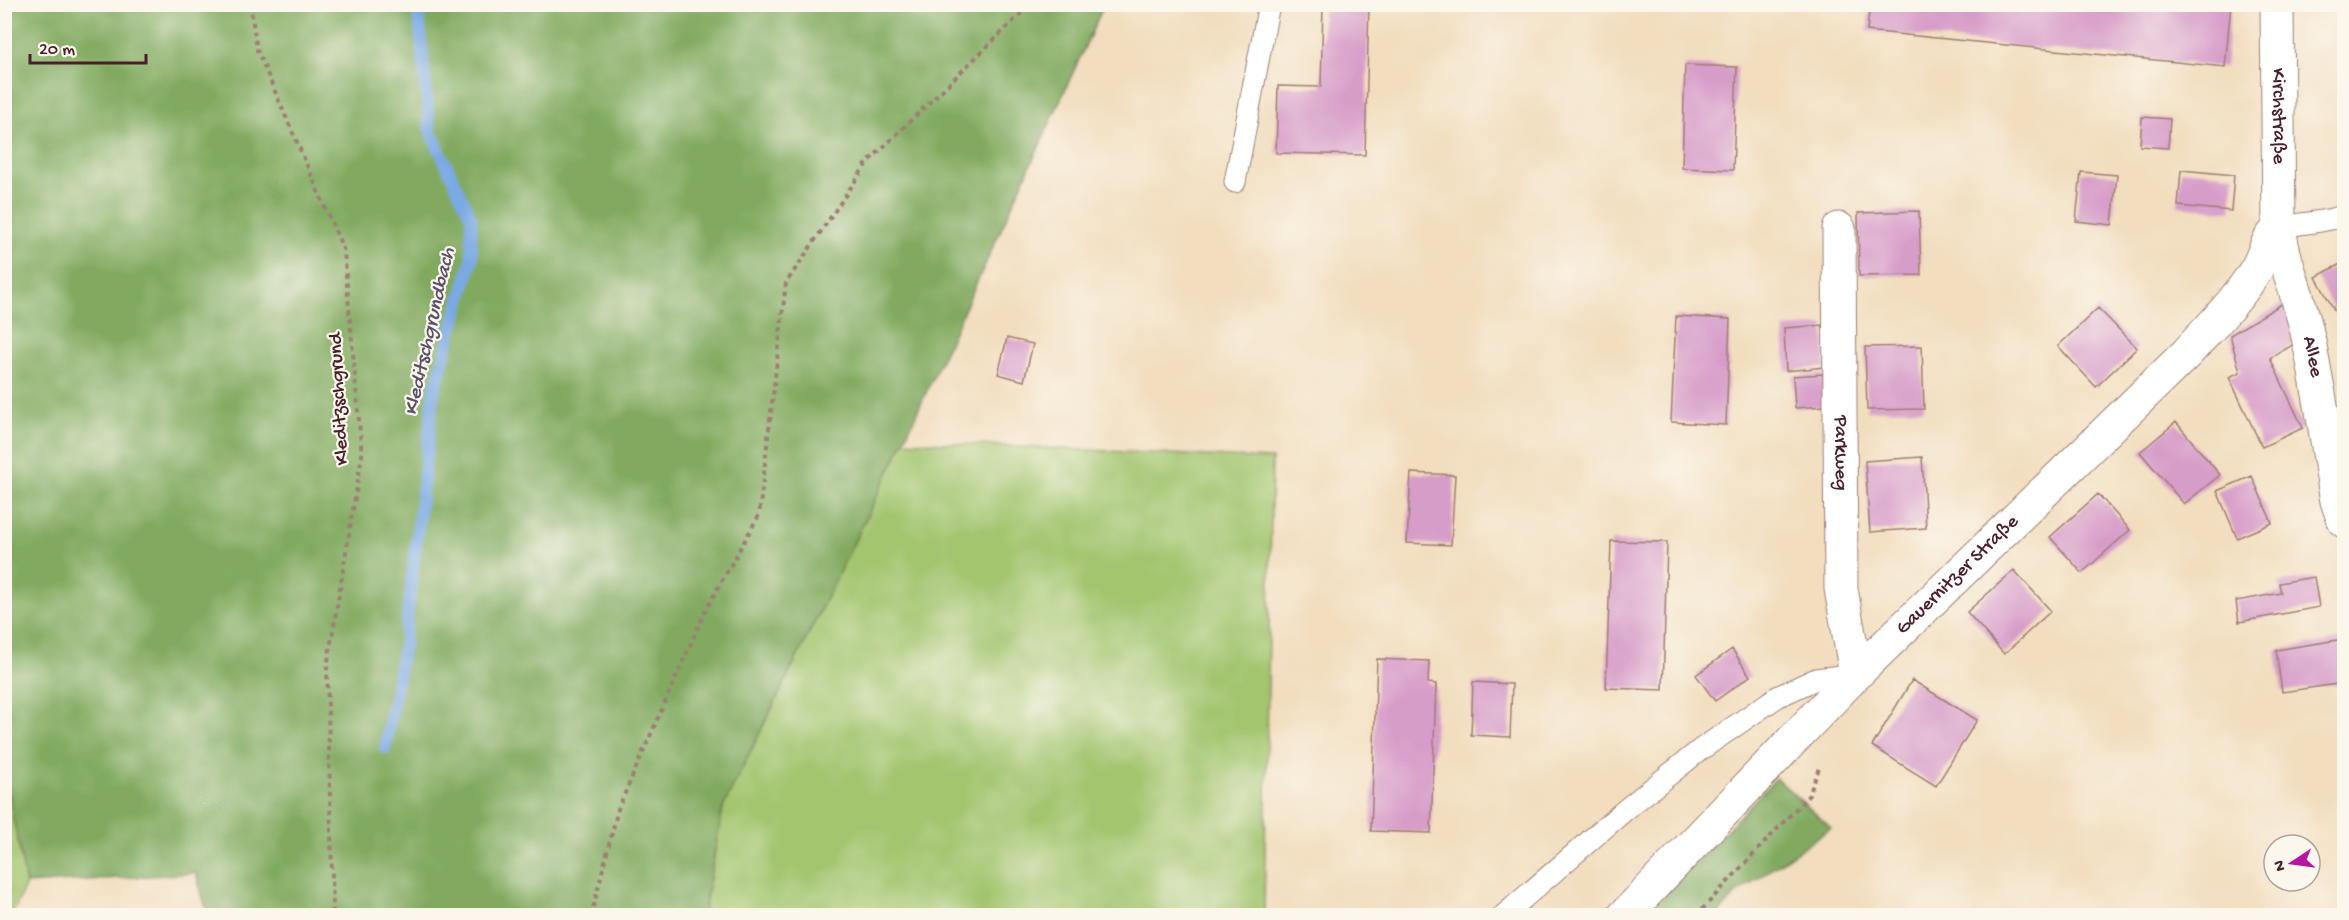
<svg xmlns="http://www.w3.org/2000/svg" width="2349" height="920" font-family="'Gochi Hand',sans-serif">
  <style>
    .green { fill: #a2c56e; stroke: #76724c; stroke-width: 1.5 }
    .forest { fill: #81aa61; stroke: #666446; stroke-width: 1.5 }
    .lines { fill: none; stroke-linecap: round; stroke-linejoin: round }
    .stream { stroke: #7aa9e4; stroke-width: 12 }
    .building { fill: #d79dc9 }
    .lane-casing { stroke: #9e7e74; stroke-width: 23 }
    .street-casing { stroke: #9e7e74; stroke-width: 35 }
    .path { stroke: #9e7e74; stroke-width: 4; stroke-dasharray: 4.5 4.5; stroke-linecap: butt }
    .lane { stroke: #fff; stroke-width: 21 }
    .street { stroke: #fff; stroke-width: 33 }
    .labels { text-anchor: middle; dominant-baseline: central; stroke-width: 4.5; stroke-linejoin: round; paint-order: stroke }
    .street-label { font-size: 20px; fill: #4a1f2b; stroke: #fbf7ec }
    .water-label { font-size: 21px; font-style: italic; fill: #5b4f6c; stroke: #fbf7ec }
  </style>
  <rect width="100%" height="100%" fill="#fbf7ec"/>
  <filter id="ink" filterUnits="userSpaceOnUse"><feTurbulence type="fractalNoise" baseFrequency=".0167" numOctaves="2"/><feDisplacementMap in="SourceGraphic" scale="12" xChannelSelector="R" yChannelSelector="G"/><feConvolveMatrix kernelMatrix="1 2 1 2 8 2 1 2 1" color-interpolation-filters="sRGB"/></filter>
  <filter id="wash" filterUnits="userSpaceOnUse"><feTurbulence type="fractalNoise" baseFrequency=".008" numOctaves="4" result="noise"/><feDisplacementMap in="SourceGraphic" scale="24" xChannelSelector="R" yChannelSelector="G"/><feGaussianBlur stdDeviation="1.35" result="paint"/><feColorMatrix in="noise" values="0 0 0 0 0 0 0 0 0 0 0 0 0 0 0 0 0 1.4 0 .05"/><feComposite in="paint" operator="in"/></filter>
  <g filter="url(#wash)">
    <rect width="100%" height="100%" fill="#f2ddbe"/>
    <path class="green" d="M904,441L1272,459L1264,915L703,916L723,807Z
      M5,770L26,884L12,915H5Z"/>
    <path class="forest" d="M4,5H1104L904,441L723,807L703,915L208,916L196,873L26,884L4,770Z
      M1776,778L1831,828L1738,892L1717,915L1645,916Z"/>
    <g class="lines">
      <path class="stream" d="M385,748L404,644L434,392L472,260L471,217L430,130L420,27L416,4"/>
    </g>
    <g id="blocks">
      <path class="building" d="M1323,4H1369L1365,155L1276,153L1278,86L1321,87Z
        M1870,4H2231L2225,67L1867,31Z
        M1685,65L1737,67L1733,170L1682,168Z
        M2142,117L2170,119L2168,148L2140,146Z
        M2181,170L2234,175L2231,211L2178,206Z
        M2081,172L2117,175L2112,225L2076,221Z
        M1919,211L1921,275L1859,276L1858,213Z
        M2344,262V316L2339,319L2316,277Z
        M2285,302L2298,342L2270,358L2303,428L2262,447L2229,377L2240,372L2230,335Z
        M2098,308L2137,348L2096,387L2058,346Z
        M1676,316L1730,319L1726,425L1671,422Z
        M1824,325L1825,367L1786,371L1784,328Z
        M1007,338L1033,344L1024,381L998,374Z
        M1922,346L1924,409L1867,410L1865,347Z
        M1823,374L1825,406L1795,408L1793,376Z
        M2176,422L2220,475L2184,504L2140,452Z
        M1922,457L1926,528L1870,532L1865,461Z
        M1411,473L1455,475L1451,545L1407,543Z
        M2252,476L2272,523L2237,538L2217,491Z
        M2098,494L2130,530L2082,573L2050,537Z
        M1611,541L1667,542L1663,690L1606,688Z
        M2014,570L2051,611L2004,654L1967,612Z
        M2314,577L2319,607L2239,622L2236,601L2281,593L2279,583Z
        M2344,639V683L2282,692L2276,650Z
        M1732,649L1750,676L1715,701L1696,675Z
        M1377,659L1429,661L1428,683L1436,684L1431,833L1371,831Z
        M1912,680L1977,720L1936,786L1872,746Z
        M1473,682L1512,684L1510,737L1471,735Z"/>
    </g>
  </g>
  <g filter="url(#ink)">
    <use href="#blocks" fill-opacity="0" stroke="#9e7e74" stroke-width="1.5"/>
    <g class="lines">
      <g class="lane-casing">
        <path id="lane" d="M1235,182L1269,4
          M2279,229C2300,221 2324,224 2344,215
          M1503,916L1625,810L1700,750L1777,697L1816,679L1856,674"/>
      </g>
      <g class="street-casing">
        <g id="street">
          <path id="s1" d="M2277,4L2279,229C2284,263 2298,294 2306,328C2319,385 2327,443 2337,501L2344,521"/>
          <path id="s2" d="M1839,229L1841,589L1856,674"/>
          <path id="s3" d="M1624,916L1856,674L2186,354C2210,327 2238,300 2257,268C2265,254 2266,239 2279,229"/>
        </g>
      </g>
      <path class="path" d="M250,4L257,50L344,251L362,455L327,667L333,916
        M591,916L618,809L706,609L759,515L786,283L868,162L1031,4
        M1696,916L1809,795L1819,768"/>
      <use href="#lane" class="lane"/>
      <use href="#street" class="street"/>
    </g>
  </g>
  <g class="labels">
    <g class="street-label">
      <text stroke="none"><textPath href="#s1" startOffset="112">Kirchstraße</textPath></text>
      <text stroke="none"><textPath href="#s1" startOffset="357">Allee</textPath></text>
      <text transform="translate(340 399) rotate(-93)">Kleditzschgrund</text>
      <text stroke="none"><textPath href="#s2" startOffset="224">Parkweg</textPath></text>
      <text stroke="none"><textPath href="#s3" startOffset="477">Gauernitzer Straße</textPath></text>
    </g>
    <g class="water-label">
      <text transform="translate(431 332) rotate(-77)">Kleditschgrundbach</text>
    </g>
  </g>
  <rect width="2349" height="920" fill="none" stroke="#fbf7ec" stroke-width="24"/>
  <g transform="translate(2292 863) rotate(257)"><circle r="28" fill="#fbf7ec" stroke="#b4a19f" stroke-width="1.5"/>
  <path d="M0-4.5L10 22L0 15L-10 22Z" fill="#b5179e"/>
  <text y="-9" font-size="16" font-weight="bold" text-anchor="middle" fill="#4a1f2b">N</text>
  </g>
  <path d="M30 54v9h116v-9" fill="none" stroke="#4a1f2b" stroke-width="3"/>
  <text x="39" y="54" font-size="18" fill="#4a1f2b" stroke="#fbf7ec" stroke-width="4.5" paint-order="stroke">20 m</text>
</svg>
